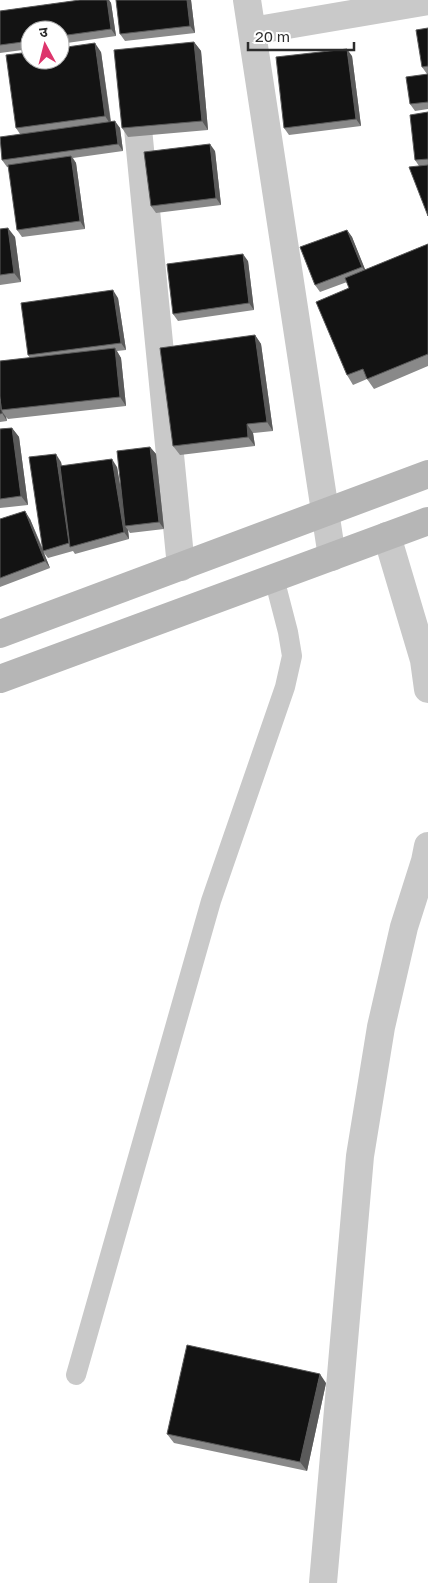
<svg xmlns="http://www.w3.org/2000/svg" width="428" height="1583" font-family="'Golos Text','Noto Sans Devanagari',sans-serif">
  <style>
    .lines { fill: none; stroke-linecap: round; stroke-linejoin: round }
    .service { stroke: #c9c9c9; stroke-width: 20 }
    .minor { stroke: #c9c9c9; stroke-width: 28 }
    .secondary { stroke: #b6b6b6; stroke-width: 28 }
    .wall { fill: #898989 }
    .shaded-wall { fill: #5a5a5a }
    .building { fill: #131313; stroke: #5a5a5a }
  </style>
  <rect width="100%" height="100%" fill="#fff"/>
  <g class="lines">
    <path class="service" d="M76,1375L211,901L285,687L292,656L288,632L274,578"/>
    <path class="minor" d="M247,0L332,557
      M252,31L428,1
      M135,98L181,567
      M387,536L424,660L428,689
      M323,1583L360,1156L381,1027L404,927L425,861L428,846"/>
    <path class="secondary" d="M0,634L428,474
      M0,679L428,521"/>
  </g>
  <path class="wall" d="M80,0H109L111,3L116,36L60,44V30H30V49L0,53V11Z
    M116,0H191L195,33L125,41L120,34Z
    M428,28V109L415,111L410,104L427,74L422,67Z
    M194,42L201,51L208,130L128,137L122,128Z
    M101,52L111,121L120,128L123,151L73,158L76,163L85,229L22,237L17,230L9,167H7L2,160L20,134L16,128Z
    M352,56L361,126L289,135L284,128Z
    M428,112V216L419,166L415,160Z
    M215,151L221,205L156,213L151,206Z
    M0,229L15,237L21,282L0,285Z
    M347,230L352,237L365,270L428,244V366L374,389L367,379L353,385L347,375L349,288L347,282L320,292L315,285Z
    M248,261L254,310L178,321L173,314Z
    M118,298L126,350L117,351L121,358L126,406L8,419L6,417L7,421L0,422V361L30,358L28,355Z
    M255,335L261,344L273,431L253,433L255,446L180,455L173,446Z
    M12,428L19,437L28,505L0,508V429Z
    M150,447L156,454L164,529L130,533L128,530L129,539L75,554L73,551L48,558L44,553L50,568L0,587V519H30L43,549L61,462L62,466L117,467L120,484Z
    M326,1383L307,1471L174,1443L167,1434Z"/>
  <path class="shaded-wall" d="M107,0H109L111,3L116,36L111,29Z
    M187,0H191L195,33L190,26Z
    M194,42L201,51L208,130L202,121Z
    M95,43L101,52L111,125L105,116Z
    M347,49L352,56L361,126L356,119Z
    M115,121L120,128L123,151L118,144Z
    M210,144L215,151L221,205L216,198Z
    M71,156L76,163L85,229L80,221Z
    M8,228L15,237L21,282L14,273Z
    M347,230L352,237L367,274L362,267Z
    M243,254L248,261L254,310L249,303Z
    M113,290L118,298L126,350L121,343Z
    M255,335L261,344L273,431L267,422Z
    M115,348L121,358L126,406L120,397Z
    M1,410L6,417L7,421L2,413Z
    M247,424L253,433L255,446L248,437Z
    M12,428L19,437L28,505L21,496Z
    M150,447L156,454L164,529L159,522Z
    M56,454L61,462L73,546L71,547L69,543Z
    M112,459L117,467L127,526H125L128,530L129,539L124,532Z
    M25,511L30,519L50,568L45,561Z
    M320,1374L326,1383L307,1471L300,1462Z"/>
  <path class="building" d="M80,0H107L111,29L60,36V30H30V41L0,45V11Z
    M116,0H187L190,26L120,34Z
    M428,28V66L422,67L416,30Z
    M194,42L202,121L122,128L114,50Z
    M95,43L105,116L16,128L6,55L30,52V60H60V48Z
    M347,49L356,119L284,128L276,57Z
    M428,74V102L410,104L406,77Z
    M428,112V159L415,160L410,115Z
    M115,121L118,144L2,160L0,137Z
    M210,144L216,198L151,206L144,152Z
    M71,156L80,221L17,230L8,165Z
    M428,165V216L409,167Z
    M8,228L14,273L0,275V229Z
    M347,230L362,267L315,285L300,247Z
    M428,244V354L367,379L363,369L347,375L316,302L349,288L345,278Z
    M243,254L249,303L173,314L167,264Z
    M113,290L121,343L28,355L21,303Z
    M255,335L267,422L247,424L248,437L173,446L160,348Z
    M115,348L120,397L1,410L0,396V361Z
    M0,399L2,413L0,414Z
    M12,428L21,496L0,499V429Z
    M150,447L159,522L125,526L117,451Z
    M56,454L69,543L43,551L29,457Z
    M112,459L124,532L70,547L60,466Z
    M25,511L45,561L0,578V519Z
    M187,1345L320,1374L300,1462L167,1434Z"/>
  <g transform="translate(45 45) rotate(353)"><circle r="24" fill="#ffffff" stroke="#ababab"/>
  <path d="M0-4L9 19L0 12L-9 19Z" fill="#dd356c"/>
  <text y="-8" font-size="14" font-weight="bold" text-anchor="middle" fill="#2c2c2c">उ</text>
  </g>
  <path d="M248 42v8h106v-8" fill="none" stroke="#2c2c2c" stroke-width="2.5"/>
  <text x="255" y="42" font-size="15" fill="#2c2c2c" stroke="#ffffff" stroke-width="4" paint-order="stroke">20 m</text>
</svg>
